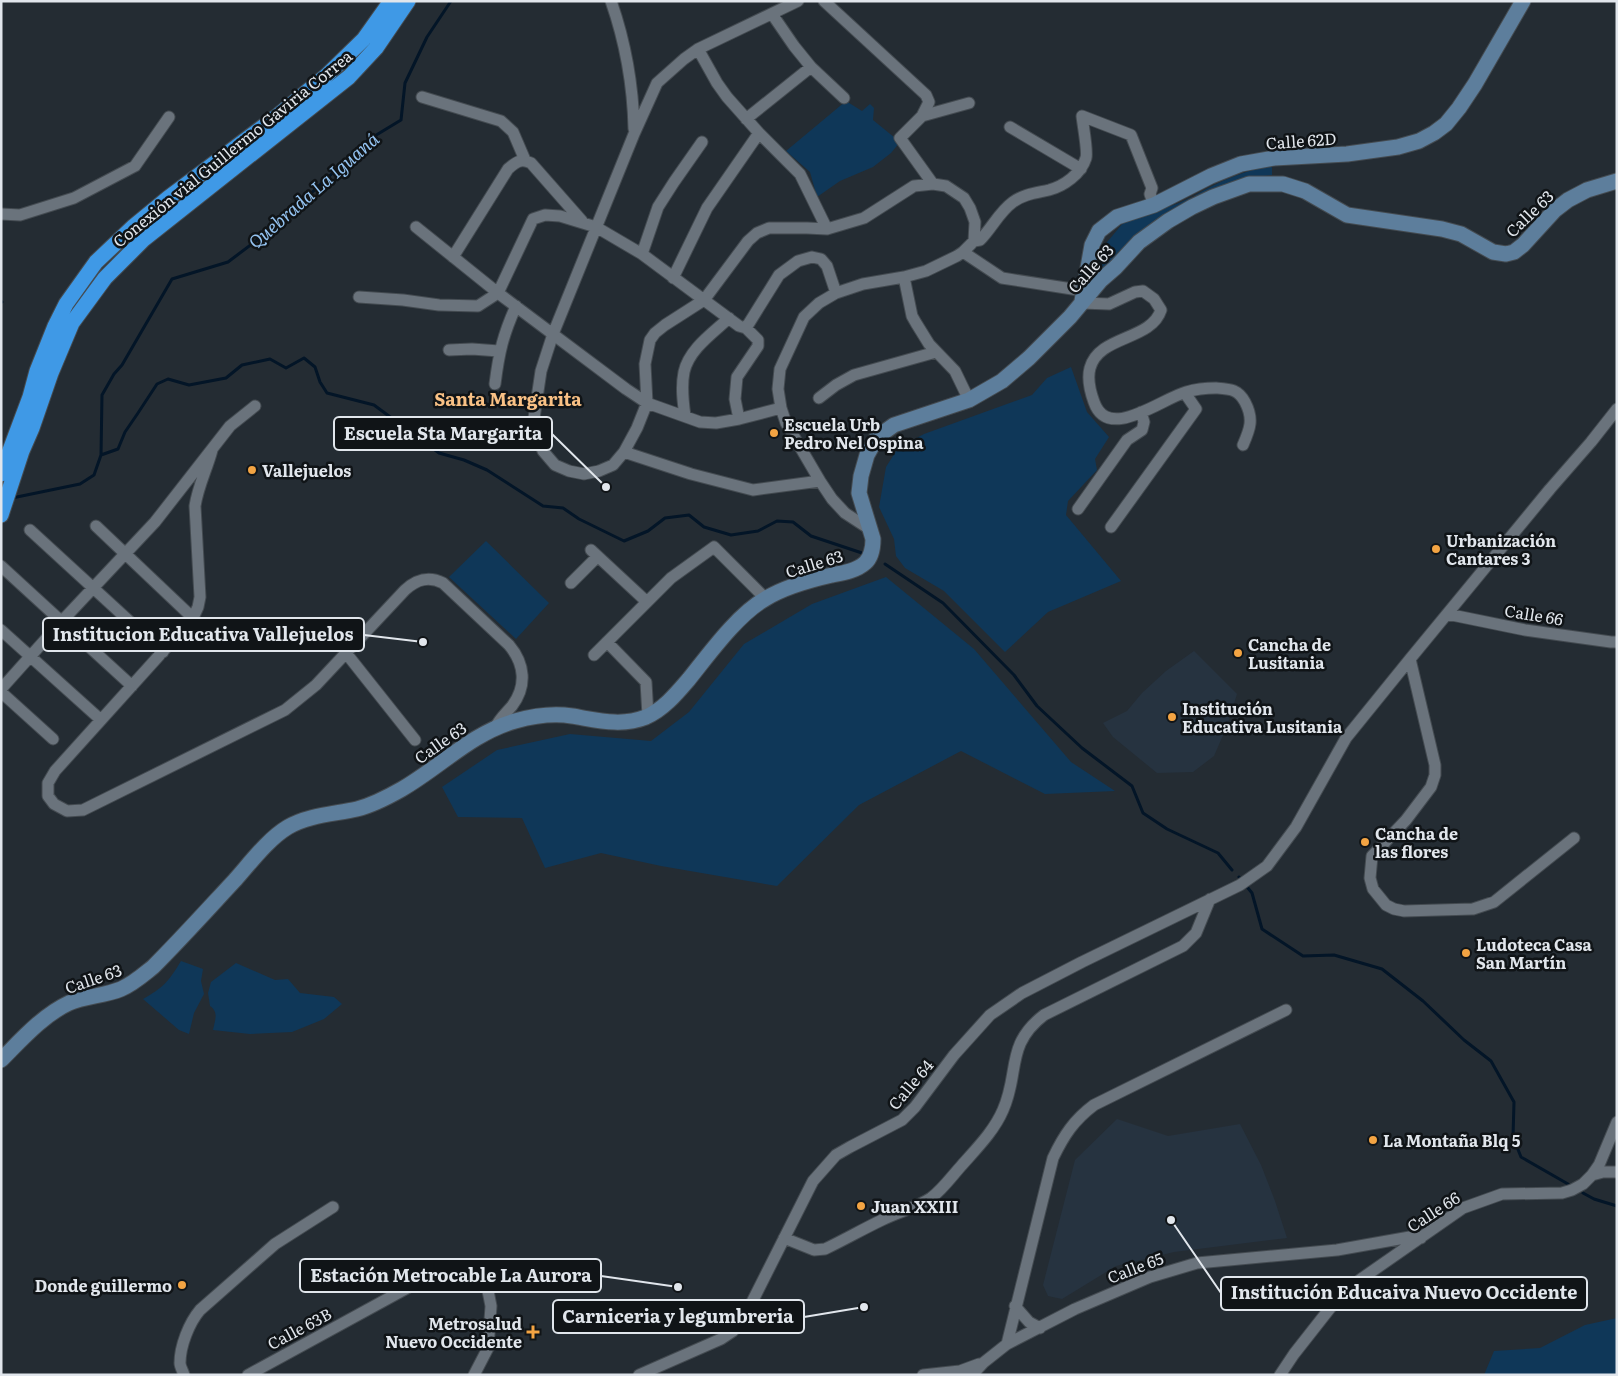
<svg xmlns="http://www.w3.org/2000/svg" width="1618" height="1376" font-family="Literata,serif">
  <style>
    .built { fill: #263340 }
    .green { fill: #0f3758 }
    .lines { fill: none; stroke-linecap: round; stroke-linejoin: round }
    .stream { stroke: #031527; stroke-width: 3 }
    .street-casing { stroke: #444b51; stroke-width: 13 }
    .secondary-casing { stroke: #444b51; stroke-width: 17 }
    .highway-casing { stroke: #444b51; stroke-width: 17 }
    .street { stroke: #6a737c; stroke-width: 11 }
    .secondary { stroke: #5d7e9c; stroke-width: 15 }
    .highway { stroke: #3f99e6; stroke-width: 15 }
    .poi-dot { fill: #f3a443; stroke: #101417; stroke-width: 2 }
    .labels { text-anchor: middle; dominant-baseline: central; stroke-width: 5; stroke-linejoin: round; paint-order: stroke }
    .street-label { font-size: 16px; fill: #e1e6ec; stroke: #101417 }
    .poi-label { font-size: 16px; font-weight: bold; fill: #e1e6ec; stroke: #101417; text-anchor: start }
    .water-label { font-size: 18px; font-style: italic; fill: #94c3f1; stroke: #101417 }
    .neighbourhood-label { font-size: 18px; font-weight: bold; fill: #f9c185; stroke: #101417 }
    .leader { fill: none; stroke: #e1e6ec; stroke-width: 2 }
    .callout-dot { fill: #e1e6ec; stroke: #101417; stroke-width: 2 }
    .callout { fill: #101417; stroke: #e1e6ec; stroke-width: 2 }
    .callout-label { font-size: 18px; text-anchor: middle; font-weight: bold; fill: #e1e6ec }
  </style>
  <rect width="100%" height="100%" fill="#242c33"/>
  <path class="built" d="M1194,651L1237,694L1227,726L1214,756L1193,772L1157,773L1113,737L1103,723L1127,711L1142,693L1166,671Z
    M1117,1119L1168,1136L1240,1124L1261,1165L1275,1201L1287,1238L1174,1252L1116,1266L1062,1299L1048,1296L1043,1285L1075,1160Z"/>
  <path class="green" d="M846,101L862,111L870,104L874,108L873,120L900,142L891,153L873,167L840,181L817,197L810,172L786,151Z
    M1272,165V175L1256,177L1199,197L1194,196C1221,180 1242,172 1272,165Z
    M1192,197V203L1102,269L1095,268L1098,253L1123,223L1179,203Z
    M1071,367L1087,412L1109,437L1095,459L1097,470L1068,501L1066,515L1121,581L1048,612L1005,652L944,591L905,568L896,556L894,539L879,507L886,467L898,448L924,434L1032,395L1047,378Z
    M486,541L549,603L516,639L449,577Z
    M886,577L974,649L1071,762L1115,791L1045,794L961,751L859,805L777,886L661,866L601,853L545,868L522,818L458,817L442,787L497,750L570,734L651,741L689,712L744,644L812,604Z
    M181,961L203,969L201,981L204,994L194,1013L189,1034L179,1030L143,999C163,988 169,981 181,961Z
    M236,963L275,980L288,979L300,993L334,997L342,1004L324,1019L292,1032L250,1034L213,1030C215,1020 219,1012 210,1006L208,993L211,982Z
    M1617,1318V1375H1484L1494,1351L1540,1348L1585,1325Z"/>
  <g class="lines">
    <path class="stream" d="M1,301L2,302
      M101,455L118,449L125,432L138,413L157,384L168,379L189,385L226,378L242,365L270,359L286,368L304,358L315,367L320,382L327,393L374,405L439,453L464,460L487,470L543,506L563,508L579,519L624,541L648,531L665,518L689,515L704,527L731,535L758,531L777,521L793,522L811,536L865,554
      M12,498L80,484L94,475L101,455L102,395L114,374L122,365L172,279L228,262L277,225L368,140L401,120L405,83L427,37L451,1
      M885,564L943,603L1014,675L1037,706L1082,748L1132,786L1143,813L1167,829L1218,853L1232,870
      M1239,877L1252,893L1262,929L1303,956L1334,955L1382,969L1423,1001L1464,1040L1491,1061L1514,1102L1513,1137L1521,1157L1568,1184
      M1583,1193L1594,1199L1617,1206"/>
    <g class="street-casing">
      <path id="street" d="M611,1C626,44 633,84 634,129
        M798,1L698,49L684,59L657,83L634,134L553,334L541,371L534,418L538,437L543,451L555,465L569,471L584,474L599,471L613,465L624,452L637,428L647,403L645,364L650,340L655,333L665,325L704,300L748,241L757,233L769,228H807L827,229L864,218L914,186L933,184L946,186L964,198L970,208L975,222L974,241
        M824,1L926,95L929,102L922,116L900,138L933,184
        M772,14L794,46L811,67L844,98
        M698,49L717,83L727,97L759,133L800,174L827,229
        M422,97L501,121L513,132L525,160
        M922,116L969,103
        M746,119L811,67
        M1010,127L1081,169
        M1,214L20,215L74,198L135,166L169,117
        M416,227L498,293L626,389L647,403L700,422L716,423L739,419L781,408
        M963,252L1002,278L1085,291
        M642,254L658,207L674,182L702,142
        M453,257L508,169C516,162 521,158 531,163L582,221
        M904,277L912,316L916,323L929,344L955,371L969,400
        M673,278L707,208L759,133
        M359,297L403,300L439,305L478,306L498,293L533,219L545,215L560,216L596,227L642,254L739,326L746,328L758,340V346L737,377L735,399L739,419
        M1082,303L1109,304L1135,292L1143,291L1154,299L1161,310C1151,341 1099,335 1090,368C1087,379 1090,391 1094,402C1108,442 1161,399 1186,392C1196,389 1207,388 1216,388C1230,389 1238,389 1245,402C1254,419 1250,429 1243,445
        M746,328L779,275L798,261L812,257L821,259L827,266L836,293
        M449,350L472,349L499,351
        M495,384C499,352 503,335 516,306
        M819,398L836,385L854,375L936,352
        M685,416C683,402 681,387 684,372C689,349 713,333 729,318
        M212,450C207,469 198,486 195,506L200,597L198,607L193,618L55,771L48,783V796L54,804L67,811L83,810L285,710L316,685L405,590C417,579 429,576 443,583L509,645C525,664 527,686 512,706C506,713 499,719 495,728
        M624,452L691,474L753,490L820,481
        M1078,509L1127,440L1142,430L1144,422L1141,412
        M96,526L193,618
        M1111,527L1196,409L1187,396L1186,392
        M30,530L163,652
        M871,530L845,513L832,499L820,481L786,423L781,408L778,389L780,369L804,317L819,303L836,293L863,284L904,277L926,271L957,256L963,252L974,241L980,240C992,228 999,212 1013,202C1024,194 1036,193 1049,190C1064,186 1081,174 1086,158C1088,151 1083,126 1082,116L1131,135L1152,188L1150,194L1154,205
        M591,550L647,602
        M1,566L132,686
        M571,583L597,557
        M1447,614L1525,630L1611,642H1617
        M1,630L101,720
        M607,642L646,682L648,716
        M346,653L415,740
        M594,655L671,578L714,547L765,598
        M1410,659L1435,765V775L1431,787L1406,820L1372,856L1370,878L1373,889L1386,905L1394,909L1404,911L1473,909L1494,902L1574,838
        M1,689L62,621L155,522L230,426L255,406
        M1,692L53,739
        M1592,1175L1603,1172H1617
        M784,1238L814,1250L825,1249C844,1240 863,1229 882,1220C898,1212 916,1208 931,1198C943,1189 952,1176 962,1165C977,1148 994,1131 1003,1110C1020,1072 1005,1045 1044,1015L1183,946L1196,933L1210,899
        M1015,1306L1029,1322L1040,1328
        M1007,1344L1053,1158C1064,1135 1074,1120 1094,1105L1286,1010
        M184,1375C183,1371 180,1367 180,1363C180,1346 189,1323 200,1310L275,1244L333,1207
        M248,1375L442,1269L453,1267L467,1269L473,1272L487,1286L491,1306L488,1348L474,1375
        M639,1375L721,1339L733,1331L747,1312L813,1181L836,1155L850,1147L902,1120L915,1107L954,1055L990,1015L1022,993L1082,962L1240,885L1267,866L1296,827L1346,738L1410,659L1550,489L1591,442L1617,409
        M923,1375L960,1371L979,1364
        M972,1375L983,1363L1007,1344L1075,1309L1150,1277L1197,1263L1337,1250L1410,1237L1421,1238
        M1280,1375L1294,1354L1338,1298L1361,1279L1463,1208L1502,1194L1562,1193L1572,1190L1583,1184L1592,1175L1599,1165L1617,1122"/>
    </g>
    <g class="secondary-casing">
      <path id="secondary" d="M1082,301L1092,245L1099,231L1117,217L1154,205L1211,176L1241,164L1274,158L1347,154L1398,147L1419,141L1434,133L1446,124L1459,108L1475,84L1523,1
        M1,1060C21,1040 43,1015 69,1003C86,996 104,996 121,989C133,984 143,975 153,967C181,939 208,909 235,880C251,862 268,839 288,827C308,815 335,814 357,809C373,805 388,797 402,789C440,767 472,733 515,721C533,716 553,713 572,716C597,720 621,727 646,717C664,709 677,693 689,679C709,654 738,614 765,599C784,587 810,580 832,575C843,573 856,571 865,563C871,558 873,547 873,539L859,493L861,476L867,455L876,439L880,435L894,425L969,400L1002,381L1029,358L1070,317L1101,280L1116,267L1139,242L1168,221L1192,207L1213,197L1249,184H1283L1305,191L1347,215L1442,229L1461,234L1493,252L1506,254L1514,252L1523,245L1555,210L1568,200L1587,190L1617,181"/>
    </g>
    <g class="highway-casing">
      <path id="highway" d="M1,474L30,397L37,371L55,326L66,304L96,262L134,226L168,198L276,117L326,76L364,39L391,1
        M1,515L22,451L32,428L51,373L72,323L105,278L144,239L349,77L376,48L408,1"/>
    </g>
    <use href="#street" class="street"/>
    <use href="#secondary" class="secondary"/>
    <use href="#highway" class="highway"/>
  </g>
  <g class="poi-dot">
    <circle cx="774" cy="433" r="5"/>
    <circle cx="252" cy="470" r="5"/>
    <circle cx="1436" cy="549" r="5"/>
    <circle cx="1238" cy="653" r="5"/>
    <circle cx="1172" cy="717" r="5"/>
    <circle cx="1365" cy="842" r="5"/>
    <circle cx="1466" cy="953" r="5"/>
    <circle cx="1373" cy="1140" r="5"/>
    <circle cx="861" cy="1206" r="5"/>
    <circle cx="182" cy="1285" r="5"/>
    <path d="M530.5 1324.5h5v5h5v5h-5v5h-5v-5h-5v-5h5z"/>
  </g>
  <g class="labels">
    <g class="street-label">
      <text transform="translate(1301 140) rotate(-4)">Calle 62D</text>
      <text transform="translate(232 148) rotate(-39)">Conexión vial Guillermo Gaviria Correa</text>
      <text transform="translate(1529 213) rotate(-44)">Calle 63</text>
      <text transform="translate(1090 268) rotate(-48)">Calle 63</text>
      <text transform="translate(814 563) rotate(-17)">Calle 63</text>
      <text transform="translate(1534 614) rotate(9)">Calle 66</text>
      <text transform="translate(440 742) rotate(-35)">Calle 63</text>
      <text transform="translate(93 978) rotate(-19)">Calle 63</text>
      <text transform="translate(910 1084) rotate(-50)">Calle 64</text>
      <text transform="translate(1433 1211) rotate(-33)">Calle 66</text>
      <text transform="translate(1135 1267) rotate(-21)">Calle 65</text>
      <text transform="translate(299 1328) rotate(-28)">Calle 63B</text>
    </g>
    <g class="poi-label">
      <text x="784" y="424">Escuela Urb<tspan x="784" dy="18">Pedro Nel Ospina</tspan></text>
      <text x="262" y="470">Vallejuelos</text>
      <text x="1446" y="540">Urbanización<tspan x="1446" dy="18">Cantares 3</tspan></text>
      <text x="1248" y="644">Cancha de<tspan x="1248" dy="18">Lusitania</tspan></text>
      <text x="1182" y="708">Institución<tspan x="1182" dy="18">Educativa Lusitania</tspan></text>
      <text x="1375" y="833">Cancha de<tspan x="1375" dy="18">las flores</tspan></text>
      <text x="1476" y="944">Ludoteca Casa<tspan x="1476" dy="18">San Martín</tspan></text>
      <text x="1383" y="1140">La Montaña Blq 5</text>
      <text x="871" y="1206">Juan XXIII</text>
      <text x="172" y="1285" text-anchor="end">Donde guillermo</text>
      <text x="522" y="1323" text-anchor="end">Metrosalud<tspan x="522" dy="18">Nuevo Occidente</tspan></text>
    </g>
    <g class="water-label">
      <text transform="translate(313 190) rotate(-41)">Quebrada La Iguaná</text>
    </g>
    <g class="neighbourhood-label">
      <text x="508" y="398">Santa Margarita</text>
    </g>
  </g>
  <path class="leader" d="M606 487L552 434M423 642L364 635M678 1287L601 1276M1171 1220L1221 1293M864 1307L804 1317"/>
  <g class="callout-dot">
    <circle cx="606" cy="487" r="5"/>
    <circle cx="423" cy="642" r="5"/>
    <circle cx="678" cy="1287" r="5"/>
    <circle cx="1171" cy="1220" r="5"/>
    <circle cx="864" cy="1307" r="5"/>
  </g>
  <g class="callout">
    <rect x="334" y="417" width="218" height="33" rx="5"/>
    <rect x="43" y="618" width="321" height="33" rx="5"/>
    <rect x="300" y="1259" width="301" height="33" rx="5"/>
    <rect x="1221" y="1277" width="366" height="33" rx="5"/>
    <rect x="553" y="1300" width="251" height="33" rx="5"/>
  </g>
  <g class="callout-label">
    <text x="443" y="440">Escuela Sta Margarita</text>
    <text x="203" y="641">Institucion Educativa Vallejuelos</text>
    <text x="451" y="1282">Estación Metrocable La Aurora</text>
    <text x="1404" y="1299">Institución Educaiva Nuevo Occidente</text>
    <text x="678" y="1323">Carniceria y legumbreria</text>
  </g>
  <rect width="1618" height="1376" fill="none" stroke="#e1e6ec" stroke-width="5"/>
</svg>
